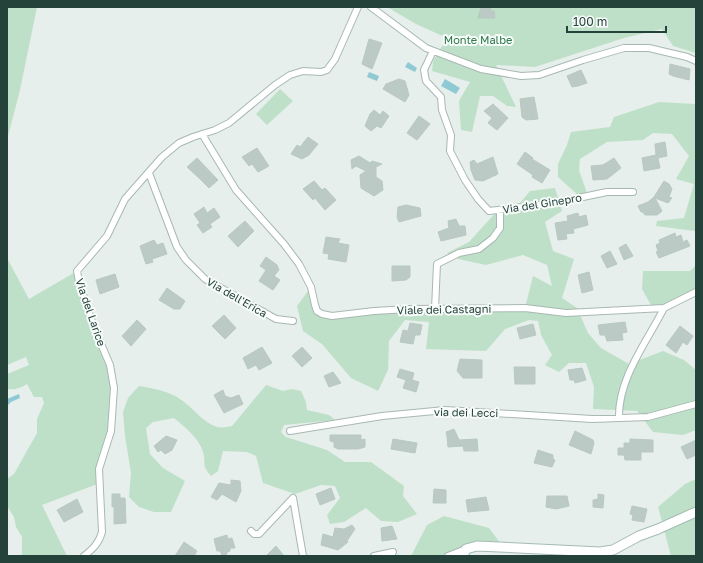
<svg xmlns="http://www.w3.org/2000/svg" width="703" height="563" font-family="'Golos Text',sans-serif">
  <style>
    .green { fill: #bfe0c8 }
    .water { fill: #8ec9d4 }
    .building { fill: #bbcac4; stroke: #b8c9c2 }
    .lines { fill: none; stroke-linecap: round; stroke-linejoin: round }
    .street-casing { stroke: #a8b8b2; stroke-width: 8 }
    .secondary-casing { stroke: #a4bbb3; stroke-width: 11 }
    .street { stroke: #fff; stroke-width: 6 }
    .secondary { stroke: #fff; stroke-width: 9 }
    .labels { text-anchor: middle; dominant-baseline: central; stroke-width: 4; stroke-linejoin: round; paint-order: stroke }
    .park-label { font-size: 11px; fill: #2d7a4b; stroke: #f7fbf9 }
    .street-label { font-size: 11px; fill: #24423a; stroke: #f7fbf9 }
  </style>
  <rect width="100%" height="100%" fill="#e6efeb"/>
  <path class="green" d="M7,7H37L20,90L7,140Z
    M387,7H696V53L673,46L662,29L624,38L535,67L496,65L516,107L507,106L493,96H480L472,132L461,130L459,101L470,82L432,71L433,61L447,38L416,24Z
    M280,89L293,101L267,125L256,114Z
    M659,102L696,104L695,231L656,226L657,221L684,218L694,184L676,179L689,156L672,134L653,133L643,140L607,142L580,159L579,170L588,196L580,197L558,177V164L567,145L571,132L610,127L614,117Z
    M555,188L562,211L545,222L553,251L574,259L562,298L577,308L588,333L601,348L629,364L663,351L684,360L696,370V430L683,435L653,432L637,411L593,409L594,387L586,363H569L559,372L545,365L552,355L541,335L538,321L529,320L505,329L486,351L426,349L429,322L405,320L389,341L388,370L378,391L351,378L322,344L303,331L297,306L311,287L315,305L322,314L374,311L525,308L533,276L552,286L547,265L523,255L486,265L458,259L447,253L469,242L498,210L516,208L530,191Z
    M7,258L29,299L77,271L110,365L114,391L111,431L99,469L100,483L42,505L67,556H7V555H22V537L16,527L14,517L7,506V479L14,474L37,433V419L44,403L42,397H34L27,384C21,388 15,390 7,389V374L29,365L26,357L7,365Z
    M696,265V292L664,308L651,305L642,289L643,271H690Z
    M266,385L283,391L292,389L301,391L306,402L307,410L329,415L335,420L284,425L281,432L286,437L327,450L345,462H371L404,486L403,496L417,514L398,522L381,521L366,508L344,522L330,524L327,515L340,498L335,486L321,485L295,494L263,483L256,456L247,452L223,451L218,471L211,476C200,463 207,465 203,452C199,438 185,427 174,418L153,422L146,428L150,454L163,468L185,481L171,512H154L139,507L129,497L131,473L125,436L123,412L128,398L139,386C151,388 164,390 175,396C191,404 200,421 217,427C221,428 228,427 232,426Z
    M696,479V556H671L658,507L685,484Z
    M444,516L489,528L504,548L477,546L461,556H411L427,525Z"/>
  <path class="water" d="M408,62L417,68L415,72L405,67Z
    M369,72L379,76L377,81L367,77Z
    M445,79L460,88L456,94L441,86Z
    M19,394L20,398L11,402L7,406V399Z"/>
  <path class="building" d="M481,7H490L491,11H494L495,18H478Z
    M369,39L382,43L372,69L362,64Z
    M670,64L690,69L689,80L673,76L669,74Z
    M581,70L587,83L578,86L572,87L567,76Z
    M399,79L405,81L409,95L405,102L383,89L386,84Z
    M534,97L538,119L526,120L522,117L520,99Z
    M493,104L508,118L497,130L488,123L492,118L484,111Z
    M374,110L380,115L383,111L389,116L381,128L377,126L371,131L365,126L370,114Z
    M419,116L430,124L417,140L407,133Z
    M308,137L318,144L309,155L302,159L291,154L297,145L300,147Z
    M665,142L667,156L658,158L660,168L644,171L642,158L656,155L655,144Z
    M257,148L269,166L258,172L252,164L249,166L242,157Z
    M525,152L533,158L532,159L550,170L542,183L532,177L533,175L517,164Z
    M359,156L370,163L372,161L382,164L376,167V177L382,181L383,190L374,196L361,188L360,175L366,171L356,166L352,169L351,160Z
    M493,157L498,174L483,181L475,180L471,170L470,162L474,160L477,164Z
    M197,158L218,180L209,188L200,179L187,167Z
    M614,158L621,168L607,179L593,180L591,166L603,165Z
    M314,181L322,190L325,188L336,200L325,210L315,198L313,200L303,189Z
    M664,181L669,184L672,189L669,197L672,198L668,203L655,198L662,211L657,215H645L643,212H641L638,206L648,202L654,197Z
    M406,205L420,208L421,216L399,222L397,217L398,207Z
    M204,207L207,213L214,208L220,217L210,224L212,227L203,233L197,225L200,223L194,214Z
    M578,213L579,217L586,215L588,225L573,229L574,233L566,234L567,239L558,240L555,223L568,221L567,216Z
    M456,219L459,226H465L466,235L441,241L438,232L449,228L448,221Z
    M245,221L254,231L238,247L228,236Z
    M675,233L676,237L681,235L683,242L687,240L690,246L659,258L656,252L658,251L656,245L660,243L659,240Z
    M326,237L340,239L338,243L349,245L346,262L328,259L329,254L323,253Z
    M154,240L157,245L163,243L167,254L152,259L153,262L146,264L140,246Z
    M626,244L633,256L624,260L619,248Z
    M610,251L617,264L607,268L601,256Z
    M266,257L277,265L279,270L274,276L280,280L273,290L259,281L266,270L260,266Z
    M392,266H410V277L406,280L392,281Z
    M589,272L593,290L582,293L578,275Z
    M115,274L119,287L100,294L96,280Z
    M167,288L185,301L180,309H174L159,300Z
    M224,315L236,328L225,339L212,326Z
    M137,320L146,329L131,346L122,336Z
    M625,322L627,332L622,333L623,340L607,341L605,335H600L598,325Z
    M410,323L422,325L420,335H415L413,344L400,342L403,330L408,331Z
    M533,324L536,335L520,339L517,328Z
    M680,326L693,336L687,345L683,342L676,353L666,345Z
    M262,347L272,363L259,370L256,365L248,369L243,358Z
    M302,347L312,358L302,367L292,356Z
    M460,359L482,360V378H463L457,371Z
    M514,367H535V384H515Z
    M582,368L586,380L575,383L574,380H570L568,370Z
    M400,369L414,373L412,380L419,382L416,392L403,388L406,380L397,377Z
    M333,372L341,383L329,387L324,376Z
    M223,390L225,396L231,398L239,395L243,404L224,413L214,395Z
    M454,429L459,440L477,439L478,451H464L463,446L448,447L447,436L446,432Z
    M575,431L593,440L594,443L591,454L569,445Z
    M330,435H361V440L365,439V447L358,449H338L334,447V442L330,441Z
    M166,436L177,440L172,450L165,454L161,450L158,452L154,446Z
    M393,439L417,443L415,453L391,449Z
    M630,439L653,440V452H641V460H625L624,455H618V448H624V443H630Z
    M696,440V455L687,459L681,447Z
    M538,450L553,455V459L555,460L552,467L534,463Z
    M231,480L240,481L241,491L236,502L222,494L217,500L211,497L219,483L231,485Z
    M331,488L335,499L320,505L316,494Z
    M434,489L446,490V503H433Z
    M112,494H120V498H125L126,523L114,524V506L112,507Z
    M598,494L604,495L603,508L593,507V500L598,499Z
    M547,496H567L569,506L556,509L546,507Z
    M486,497L489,510L468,512L466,500Z
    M77,499L83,512L64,522L57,510Z
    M632,506L647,509L644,522L632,520L633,515L630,514Z
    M352,525L355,529L347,541L348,542L338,550L321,545L323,534L333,537L335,528L344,529Z
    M392,526L397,539L382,541L381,528Z
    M227,535L228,539L232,538L235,548H230V551L227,552V554L222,555L220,551H217L214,539Z
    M184,542L197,551L194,556H175Z
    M276,546L284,556H266Z"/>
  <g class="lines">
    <g class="street-casing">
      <path id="street" d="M371,7L426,48L481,69L521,76L539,75L583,60L624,48H649L687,57L696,61
        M433,51L424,70L426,81L441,97L442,110L451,135L450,151L465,180L478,199L489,211L554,203L607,192H633
        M202,134L236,190L284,244L299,264L311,287L315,305L317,311L322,314L332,316L374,311L409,309L525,308L566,313L664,308C647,342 618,378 619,418
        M149,173L177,247L186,260L205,279L276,319L293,321
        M664,308L696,292
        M435,309L437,264L459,253L479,249L493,238L500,228V210
        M290,431L382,416L445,410L592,419L648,417L696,404
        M251,531L254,534H259L293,498L303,556
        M84,556C93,549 99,543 102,532L99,469L111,431L114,388L110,365L93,325L79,282L77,271L107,236L125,199L162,157L179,143L193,137L215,130L229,123L275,85L290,75L303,71L321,72L327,70L335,59L358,7
        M374,556L393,552L391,556
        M448,556L466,549"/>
    </g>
    <g class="secondary-casing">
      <path id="secondary" d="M463,556L466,549L477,546L600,552L613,550L639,536L658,529L696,512"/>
    </g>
    <use href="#street" class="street"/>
    <use href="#secondary" class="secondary"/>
  </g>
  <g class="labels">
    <g class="park-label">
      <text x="478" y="39">Monte Malbe</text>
    </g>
    <g class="street-label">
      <text transform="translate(542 203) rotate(-9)">Via del Ginepro</text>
      <text transform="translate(237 297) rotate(30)">Via dell'Erica</text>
      <text transform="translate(444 309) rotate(-1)">Viale dei Castagni</text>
      <text transform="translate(91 312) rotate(71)">Via del Larice</text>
      <text transform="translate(466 412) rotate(1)">via dei Lecci</text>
    </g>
  </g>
  <rect width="703" height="563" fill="none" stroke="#24423a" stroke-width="16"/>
  <path d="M567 26v6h99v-6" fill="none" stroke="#24423a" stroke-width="2"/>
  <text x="573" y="26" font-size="12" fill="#24423a" stroke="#f7fbf9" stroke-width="3" paint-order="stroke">100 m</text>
</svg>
